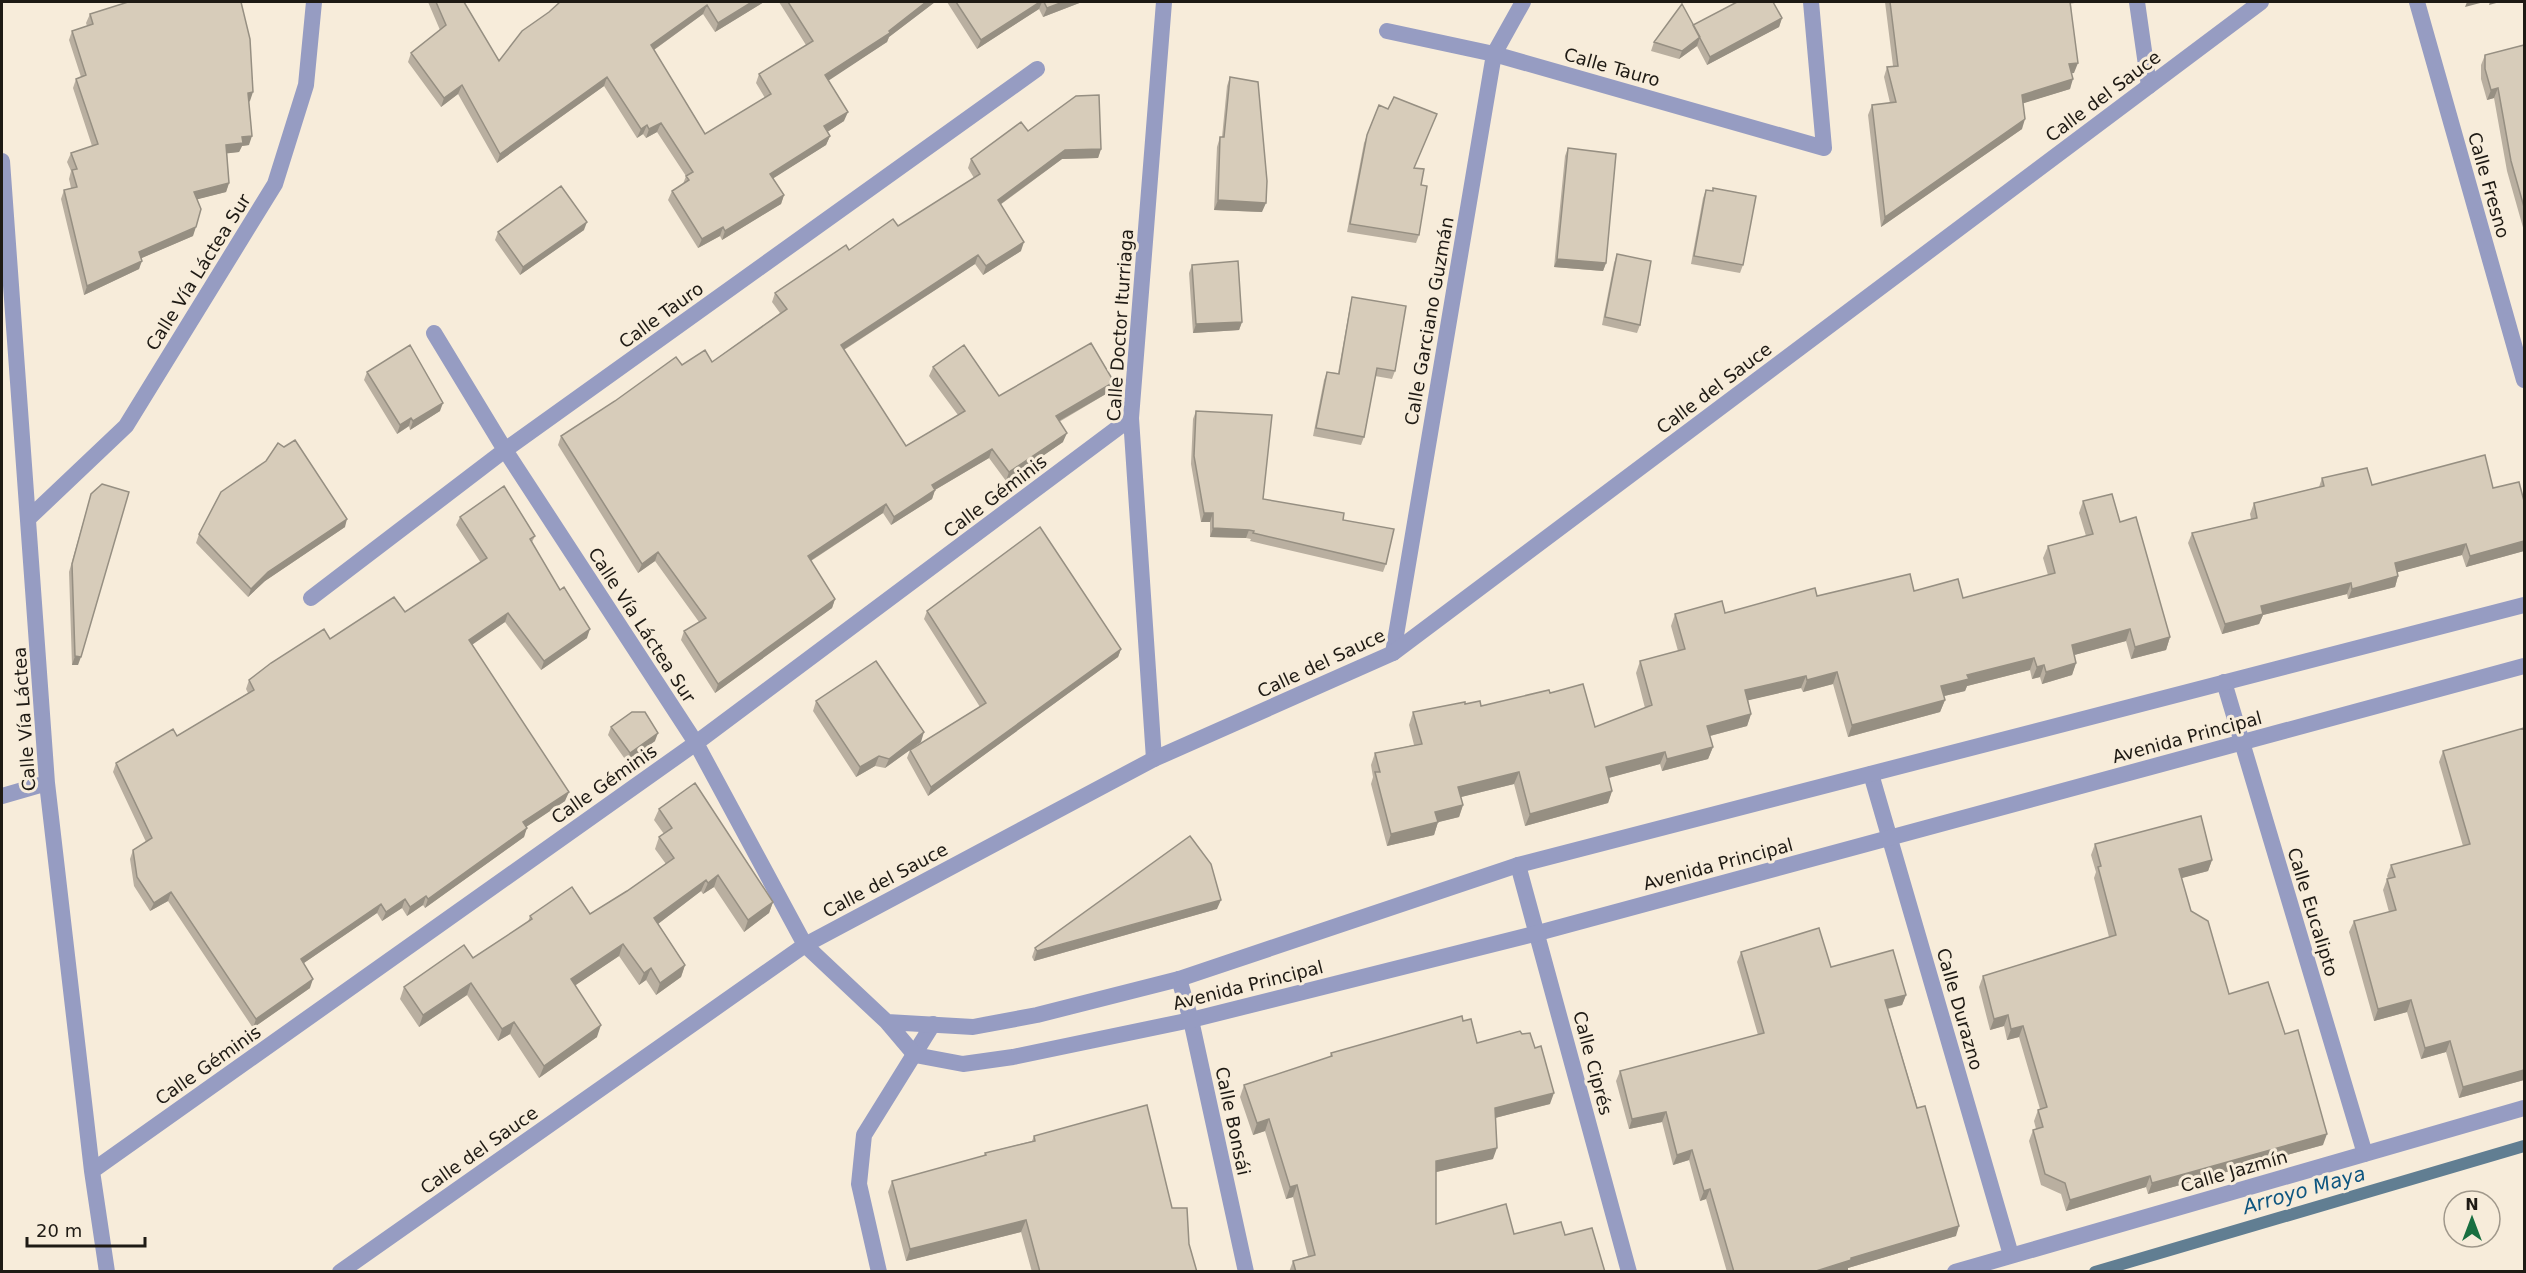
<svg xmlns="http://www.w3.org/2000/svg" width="2526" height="1273" font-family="'DejaVu Sans',sans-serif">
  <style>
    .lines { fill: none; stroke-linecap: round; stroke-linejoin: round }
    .stream { stroke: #617e92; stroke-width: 12 }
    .minor { stroke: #969cc2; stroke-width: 16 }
    .tertiary { stroke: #969cc2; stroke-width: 16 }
    .wall { fill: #b9afa0 }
    .shaded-wall { fill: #968f82 }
    .building { fill: #d7ccba; stroke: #968f82; stroke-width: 1.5 }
    .labels { text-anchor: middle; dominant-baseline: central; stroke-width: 6; stroke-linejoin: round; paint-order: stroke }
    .street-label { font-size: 18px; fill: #1e1a14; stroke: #f7ecda }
    .water-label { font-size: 20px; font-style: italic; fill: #0e5680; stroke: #f7ecda }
  </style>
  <rect width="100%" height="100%" fill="#f7ecda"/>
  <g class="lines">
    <path class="stream" d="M2095,1272L2524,1146"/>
    <path class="minor" d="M2137,2L2149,86
      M2417,2L2524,380
      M1387,31L1494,54L1824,148L1811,2
      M2,161L47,783L92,1171L107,1272
      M434,333L505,450L696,743L805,945
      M29,518L126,426L275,184L306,85L314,2
      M311,598L505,450L1037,69
      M1393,653L1494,54L1523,2
      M2224,682L2365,1154
      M1154,759L1131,418L1164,2
      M1871,774L2011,1255
      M2,796L47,783
      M1518,865L1629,1272
      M1179,979L1191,1020L1246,1272
      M92,1171L696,743L1131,418
      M879,1272L859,1184L864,1135L933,1024
      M1955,1272L2524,1108"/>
    <path class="tertiary" d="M805,945L887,1022L915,1055L963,1064L1013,1057L1191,1020L1538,933L2524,666
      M887,1022L973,1027L1037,1015L1179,979L1518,865L2524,605
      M340,1272L805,945L1154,759L1393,653L2261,2"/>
  </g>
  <path class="wall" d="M428,2H464L499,61L549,12L764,2L715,32L703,14L654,50L705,134L765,98L756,83L759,74L806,45L779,2H935L889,37L887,42L828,80L844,121L827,132L830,136L826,145L773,178L784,195L781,204L722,240L720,236L698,248L668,200L672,191L683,184L686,176L657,132L646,138L643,134L637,138L604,86L497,163L458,94L441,107L408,62L411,53L440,30Z
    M947,2H1082L1043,17L1039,9L977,49Z
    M1885,2H2083L2071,3L2074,73H2072L2070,89L2023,103L2022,129L1881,227L1868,115L1872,105L1890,103L1884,77L1887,67L1893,66Z
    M90,14L250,101L249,102V145L242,146L239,152L227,153L229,183L226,192L197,199L193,236L141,258L139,269L84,295L61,199L64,190L71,188L69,179L71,171L67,162L71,153L92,146L73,88L76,79L81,77L69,40L72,31L87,26L86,23Z
    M1782,18L1779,27L1707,65L1697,46L1679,59L1651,51L1654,42L1693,25Z
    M2524,45V231L2507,171L2494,98L2487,100L2481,79V65L2485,55Z
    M1230,77L1262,212L1214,210L1217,147L1220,137H1222L1227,86Z
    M1379,105L1415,168L1421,185L1419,235L1416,243L1347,232L1364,143Z
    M1028,131L1101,149L1098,158L1062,159L1000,205L1021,251L983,275L975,264L844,350L906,446L958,415L929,376L933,367L999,396L1114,382L1111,391L1059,422L1063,442L1006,481L989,458L935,490L932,499L891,525L883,513L811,561L835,599L832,608L715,693L681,640L684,631L699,622L655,561L638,573L558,445L561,436L682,365L712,362L780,313L772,302L775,293L849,250L898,226L974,178L968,168L971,159Z
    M1568,148L1606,263L1603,271L1554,267L1565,156Z
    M1713,188L1743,265L1740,273L1691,264L1703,198L1706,190L1712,191Z
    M584,230L520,275L495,240L498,232Z
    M1617,254L1640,325L1637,333L1602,325L1614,263Z
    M1192,265L1242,322L1239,330L1193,333L1189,273Z
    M1352,297L1395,371L1392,379L1375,376L1364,437L1361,445L1313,436L1324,380L1327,372L1338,373L1350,306Z
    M367,372L440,411L410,430L409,426L397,434L364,380Z
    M1196,411L1263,499L1343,520L1386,564L1383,572L1250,541L1251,539L1246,538L1210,537V522H1201L1191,464L1193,419Z
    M266,461L345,527L265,581L248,597L196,543L199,534Z
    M2322,478L2372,485L2493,488L2524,501V551L2466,567L2462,555L2397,572L2398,576L2395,587L2348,599L2347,594L2263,615L2259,624L2222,634L2188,543L2192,533L2251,519L2250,514L2254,503L2319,487Z
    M91,494L78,665H72L69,572Z
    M2083,501L2120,522L2170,637L2166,650L2131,659L2126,641L2074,655L2076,663L2072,675L2042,684L2040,677L2032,679L2030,670L1967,686L1965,691L1944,696L1945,700L1940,712L1848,737L1833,684L1803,692L1801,688L1748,700L1751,714L1747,726L1710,736L1713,747L1708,759L1662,771L1660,764L1608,778L1612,791L1608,803L1525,826L1514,784L1461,797L1463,805L1459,817L1438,822L1434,835L1387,846L1371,784L1373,777L1371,765L1375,753L1414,745L1409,725L1413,712L1465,704L1481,706L1550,693L1595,727L1645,708L1636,673L1640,661L1678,651L1671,626L1675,614L1725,613L1817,596L1914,591L1963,598L2048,575L2043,558L2048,546L2086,536L2079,513Z
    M460,517L535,536L532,542L587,638L541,670L505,622L472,644L565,801L526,827L524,837L425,908L423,905L407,916L402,908L382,921L377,913L304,963L310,988L253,1028L168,901L150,911L134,886L130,859L133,850L146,842L113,772L116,763L177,736L248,693L246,689L249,680L330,639L405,612L481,563L456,525Z
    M927,611L1121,649L1118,657L928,796L907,758L910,750L980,707L924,619Z
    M816,701L921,742L885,768L875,766L856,777L813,711Z
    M611,727L655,741L627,762L608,735Z
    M2524,728V1080L2459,1098L2446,1052L2421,1059L2407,1012L2374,1021L2349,932L2354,921L2389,912L2383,890L2387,879H2388L2387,876L2391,865L2463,846L2439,762L2443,751Z
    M659,809L773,902L769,913L744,932L714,887L703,894L701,891L658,924L685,965L681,977L656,995L646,980L639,985L619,956L575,985L597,1037L539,1078L510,1034L498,1041L467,995L419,1027L400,999L404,987L473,958L528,922L530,916L590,914L627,891L666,864L655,849L659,837L664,834L654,820Z
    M2095,844L2212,860L2208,871L2181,878L2191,911L2229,994L2285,1034L2323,1145L2148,1194L2146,1187L2066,1211L2061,1194L2041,1185L2029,1141L2033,1130L2036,1129L2034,1121L2038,1110L2040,1109L2019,1037L2007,1040L2004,1026L1990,1030L1979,987L1983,976L2109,937L2094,878L2096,872L2091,855Z
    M1217,909L1034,961L1032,957L1035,948Z
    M1741,952L1831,967L1906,995L1902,1005L1888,1009L1956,1236L1848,1268V1270L1844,1272H1727L1706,1199L1700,1201L1689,1160L1673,1165L1662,1122L1629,1129L1616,1081L1620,1071L1758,1035L1737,962Z
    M1463,1021L1477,1043L1550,1104L1495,1118L1493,1159L1436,1172V1224L1514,1234L1565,1235L1605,1272H1289L1293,1261L1308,1256L1293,1197L1286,1199L1265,1131L1253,1135L1240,1097L1244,1085L1330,1057L1331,1053Z
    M1034,1136L1172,1208L1189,1244L1197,1272H1032L1021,1232L906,1261L888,1192L892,1181L984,1156L985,1153L1032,1141Z"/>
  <path class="shaded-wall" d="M752,2H764L715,32L718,23Z
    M926,2H935L889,37L887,42L822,85L825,75L889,31Z
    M1040,2H1042L1039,9L977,49L981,40Z
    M1063,2H1082L1043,17L1047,8Z
    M2067,2H2083L2066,4Z
    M2467,2H2484L2465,7Z
    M2490,2H2500L2489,5Z
    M707,5L703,14L648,54L651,45Z
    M1782,18L1779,27L1707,65L1710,57Z
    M1700,37L1697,46L1679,59L1682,51Z
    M2078,63L2074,73L2065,74L2069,64Z
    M607,77L604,86L497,163L500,154Z
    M2073,79L2070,89L2018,105L2022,95Z
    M462,85L458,94L441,107L444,98Z
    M2498,88L2494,98L2487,100L2491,90Z
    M253,92L250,101L245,102L248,93Z
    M848,112L844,121L821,136L824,126Z
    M2025,119L2022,129L1881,227L1885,217Z
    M661,123L657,132L646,138L649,129Z
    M647,125L643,134L637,138L641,129Z
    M252,136L249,145L242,146L239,152L222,154L226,145L242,137Z
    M830,136L826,145L766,183L770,174Z
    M1101,149L1098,158L1062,159L994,209L998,200L1065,150Z
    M229,183L226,192L191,201L194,192Z
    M784,195L781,204L722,240L725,231Z
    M1218,200L1266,203L1262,212L1214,210Z
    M587,222L584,230L520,275L523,267Z
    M196,227L193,236L135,261L139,252Z
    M723,227L720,236L698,248L702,239Z
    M1024,242L1021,251L983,275L986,266Z
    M978,255L975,264L837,354L841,345Z
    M1557,259L1606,263L1603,271L1554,267Z
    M142,261L139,269L84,295L87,286Z
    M1242,322L1239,330L1193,333L1196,324Z
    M1114,382L1111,391L1052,425L1056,416Z
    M443,403L440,411L410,430L413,421Z
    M411,418L409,426L397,434L400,425Z
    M1067,433L1063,442L1006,481L1009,472Z
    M992,449L989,458L928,494L932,485Z
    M935,490L932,499L891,525L894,517Z
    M886,504L883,513L804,565L808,556Z
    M1204,513H1213L1210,522H1201Z
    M347,519L345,527L265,581L248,597L251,589L268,572Z
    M1213,528L1249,530L1246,538L1210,537Z
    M2524,541V551L2466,567L2470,556Z
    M2466,544L2462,555L2391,574L2395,563Z
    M658,552L655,561L638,573L642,564Z
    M2398,576L2395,587L2348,599L2352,589Z
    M2351,583L2347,594L2263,615L2259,624L2222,634L2225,624L2261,606Z
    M835,599L832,608L715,693L718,684Z
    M508,613L505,622L466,649L469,640Z
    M590,629L587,638L541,670L544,661Z
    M2130,629L2126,641L2067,657L2072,645Z
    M2170,637L2166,650L2131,659L2135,647Z
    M1121,649L1118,657L928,796L931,787Z
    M75,656L81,657L78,665H72Z
    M2034,658L2030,670L1967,686L1965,691L1936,698L1941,686L1967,675Z
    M2076,663L2072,675L2042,684L2046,672Z
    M2044,665L2040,677L2032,679L2037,667Z
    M1837,672L1833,684L1803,692L1807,680Z
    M1806,676L1801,688L1741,702L1745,690Z
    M1945,700L1940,712L1848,737L1852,725Z
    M1751,714L1747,726L1702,738L1707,726Z
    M924,732L921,742L885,768L889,759Z
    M658,733L655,741L627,762L630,753Z
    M1713,747L1708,759L1662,771L1667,759Z
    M1665,752L1660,764L1601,780L1606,767Z
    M879,756L875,766L856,777L860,767Z
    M1519,772L1514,784L1453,799L1458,787Z
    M1612,791L1608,803L1525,826L1530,814Z
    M569,792L565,801L520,831L523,822Z
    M1463,805L1459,817L1431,824L1435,812Z
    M1438,822L1434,835L1387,846L1391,834Z
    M527,828L524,837L425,908L428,899Z
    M2212,860L2208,871L2175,880L2179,869Z
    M718,875L714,887L703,894L708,883Z
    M706,880L701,891L650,930L654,918Z
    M171,892L168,901L150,911L154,903Z
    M426,896L423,905L407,916L410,907Z
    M405,899L402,908L382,921L386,912Z
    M1221,900L1217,909L1034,961L1037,951Z
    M773,902L769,913L744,932L748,920Z
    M381,904L377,913L298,967L301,959Z
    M623,944L619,956L567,991L571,979Z
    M685,965L681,977L656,995L660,983Z
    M651,968L646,980L639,985L644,973Z
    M313,979L310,988L253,1028L256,1019Z
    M471,983L467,995L419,1027L423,1015Z
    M1906,995L1902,1005L1881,1010L1885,1000Z
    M2411,1000L2407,1012L2374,1021L2378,1009Z
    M2008,1015L2004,1026L1990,1030L1994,1019Z
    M514,1022L510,1034L498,1041L502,1029Z
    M601,1025L597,1037L539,1078L544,1066Z
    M2023,1026L2019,1037L2007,1040L2011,1029Z
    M2450,1041L2446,1052L2421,1059L2425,1048Z
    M2524,1070V1080L2459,1098L2463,1087Z
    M1554,1093L1550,1104L1491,1119L1495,1108Z
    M1666,1112L1662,1122L1629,1129L1632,1119Z
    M1269,1119L1265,1131L1253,1135L1257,1123Z
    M2327,1134L2323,1145L2148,1194L2152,1183Z
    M1497,1148L1493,1159L1432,1173L1436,1161Z
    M1692,1150L1689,1160L1673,1165L1677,1155Z
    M2150,1176L2146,1187L2066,1211L2070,1200Z
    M1297,1185L1293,1197L1286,1199L1290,1187Z
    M1710,1189L1706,1199L1700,1201L1704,1191Z
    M1026,1220L1021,1232L906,1261L910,1249Z
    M1959,1226L1956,1236L1848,1268V1270L1844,1272H1813L1851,1258Z"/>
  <path class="building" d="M128,2H241L250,39L253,92L248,93L252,136L242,137L243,143L226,145L229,183L194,192L201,209L196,227L139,252L142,261L87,286L64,190L77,187L72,170L77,169L71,153L98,144L76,79L86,75L72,31L93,24L90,14Z
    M436,2H464L499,61L522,31L549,12L560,2H752L718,23L707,5L651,45L705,134L771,94L759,74L813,41L788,2H926L889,31L890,33L825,75L848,112L824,126L830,136L770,174L784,195L725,231L723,227L702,239L672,191L689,180L686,176L693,172L661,123L649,129L647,125L641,129L607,77L500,154L462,85L444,98L411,53L446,25Z
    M956,2H1040L981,40Z
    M1044,2H1063L1047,8Z
    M1737,2H1773L1782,18L1710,57L1693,25Z
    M1890,2H2070L2078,63L2069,64L2073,79L2022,95L2025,119L1885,217L1872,105L1896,102L1887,67L1898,66Z
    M1682,4L1700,37L1682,51L1654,42Z
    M2524,45V207L2511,161L2498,88L2491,90L2485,69V55Z
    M1230,77L1258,82L1267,181L1266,203L1218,200L1220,137H1224Z
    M1099,95L1101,149L1065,150L998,200L1024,242L986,266L978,255L841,345L906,446L965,411L933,367L964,345L999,396L1091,343L1114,382L1056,416L1067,433L1009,472L992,449L932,485L935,490L894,517L886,504L808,556L835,599L718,684L684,631L706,618L658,552L642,564L561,436L615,401L676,357L682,365L705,350L712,362L787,309L775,293L846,245L849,250L893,219L898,226L980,174L971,159L1021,122L1028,131L1076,96Z
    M1394,97L1437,114L1414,168L1424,169L1421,185L1427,186L1419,235L1350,224L1367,135L1379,105L1388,109Z
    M1568,148L1616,154L1606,263L1557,259Z
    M561,186L587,222L523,267L498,232Z
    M1713,188L1756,196L1743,265L1694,256L1706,190L1713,191Z
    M1617,254L1651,261L1640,325L1605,317Z
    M1238,261L1242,322L1196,324L1192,265Z
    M1352,297L1406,306L1395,371L1377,368L1364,437L1316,428L1327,372L1339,374Z
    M410,345L443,403L413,421L411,418L400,425L367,372Z
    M1196,411L1272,415L1263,499L1344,513L1343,520L1394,529L1386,564L1253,533L1254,531L1249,530L1213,528V513H1204L1194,456Z
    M295,440L347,519L268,572L251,589L199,534L221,492L266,461L278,443L284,447Z
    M2485,455L2493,488L2519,482L2524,501V541L2470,556L2466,544L2395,563L2398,576L2352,589L2351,583L2261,606L2263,614L2225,624L2192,533L2257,518L2254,503L2324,486L2322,478L2367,468L2372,485Z
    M102,484L129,492L81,657L75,656L72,564L91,494Z
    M504,486L535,536L530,539L560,590L564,587L590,629L544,661L508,613L469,640L569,792L523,822L527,828L428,899L426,896L410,907L405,899L386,912L381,904L301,959L313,979L256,1019L171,892L154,903L137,877L133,850L152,838L116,763L173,729L177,736L254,690L249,680L271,663L324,629L330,639L394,597L405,612L487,558L460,517Z
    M2112,494L2120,522L2136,517L2170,637L2135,647L2130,629L2072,645L2076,663L2046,672L2044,665L2037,667L2034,658L1967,675L1969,679L1941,686L1945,700L1852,725L1837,672L1807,680L1806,676L1745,690L1751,714L1707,726L1713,747L1667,759L1665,752L1606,767L1612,791L1530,814L1519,772L1458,787L1463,805L1435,812L1438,822L1391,834L1375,772H1380L1375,753L1422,744L1413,712L1465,702V704L1480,701L1481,706L1549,690L1550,693L1583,684L1595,727L1652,705L1640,661L1685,649L1675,614L1722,601L1725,613L1815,588L1817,596L1910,574L1914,591L1958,579L1963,598L2055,573L2048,546L2093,534L2083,501Z
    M1040,527L1121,649L931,787L910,750L986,703L927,611Z
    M876,661L924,732L889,759L879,756L860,767L816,701Z
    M632,712H645L658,733L630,753L611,727Z
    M2524,728V1070L2463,1087L2450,1041L2425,1048L2411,1000L2378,1009L2354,921L2396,910L2387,879L2395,877L2391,865L2470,844L2443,751Z
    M695,783L773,902L748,920L718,875L708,883L706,880L654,918L685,965L660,983L651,968L644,973L623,944L571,979L601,1025L544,1066L514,1022L502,1029L471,983L423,1015L404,987L464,945L473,958L532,919L530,916L572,887L590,914L627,891L674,858L659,837L672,828L659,809Z
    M2201,816L2212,860L2179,869L2191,911L2208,921L2229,994L2268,982L2285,1034L2298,1030L2327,1134L2152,1183L2150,1176L2070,1200L2065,1183L2045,1174L2033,1130L2043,1127L2038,1110L2047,1107L2023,1026L2011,1029L2008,1015L1994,1019L1983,976L2116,935L2098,867L2101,866L2095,844Z
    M1190,836L1211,864L1221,900L1037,951L1035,948Z
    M1819,928L1831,967L1893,950L1906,995L1885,1000L1917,1108L1925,1106L1959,1226L1851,1258V1260L1813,1272H1734L1710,1189L1704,1191L1692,1150L1677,1155L1666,1112L1632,1119L1620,1071L1764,1033L1741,952Z
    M1462,1016L1463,1021L1471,1019L1477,1043L1520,1031L1522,1034L1530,1033L1535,1048L1541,1046L1554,1093L1495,1108L1497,1148L1436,1161V1224L1506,1204L1514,1234L1561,1222L1565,1235L1592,1228L1605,1272H1296L1293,1261L1315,1255L1297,1185L1290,1187L1269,1119L1257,1123L1244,1085L1332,1056L1331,1053Z
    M1147,1105L1172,1208H1187L1189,1244L1197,1272H1040L1026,1220L910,1249L892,1181L986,1155L985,1153L1035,1141L1034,1136Z"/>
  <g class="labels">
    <g class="street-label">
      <text transform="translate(1612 67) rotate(16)">Calle Tauro</text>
      <text transform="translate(2103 96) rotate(-37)">Calle del Sauce</text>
      <text transform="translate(2489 185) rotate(74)">Calle Fresno</text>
      <text transform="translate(198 272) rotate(-58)">Calle Vía Láctea Sur</text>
      <text transform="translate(661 315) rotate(-36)">Calle Tauro</text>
      <text transform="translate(1429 321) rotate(-80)">Calle Garciano Guzmán</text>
      <text transform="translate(1120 325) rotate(-86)">Calle Doctor Iturriaga</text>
      <text transform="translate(1714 388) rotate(-37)">Calle del Sauce</text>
      <text transform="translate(995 496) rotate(-37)">Calle Géminis</text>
      <text transform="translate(642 625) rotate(57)">Calle Vía Láctea Sur</text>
      <text transform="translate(1321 663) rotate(-25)">Calle del Sauce</text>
      <text transform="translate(24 719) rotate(-94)">Calle Vía Láctea</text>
      <text transform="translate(2187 737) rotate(-15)">Avenida Principal</text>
      <text transform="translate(604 784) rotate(-35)">Calle Géminis</text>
      <text transform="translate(1718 864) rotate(-15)">Avenida Principal</text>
      <text transform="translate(885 880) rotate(-28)">Calle del Sauce</text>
      <text transform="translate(2313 912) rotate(73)">Calle Eucalipto</text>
      <text transform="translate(1248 985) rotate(-14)">Avenida Principal</text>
      <text transform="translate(1960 1009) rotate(74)">Calle Durazno</text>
      <text transform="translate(1593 1063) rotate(75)">Calle Ciprés</text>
      <text transform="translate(208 1065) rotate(-35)">Calle Géminis</text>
      <text transform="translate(1233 1121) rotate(78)">Calle Bonsái</text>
      <text transform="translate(479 1150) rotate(-35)">Calle del Sauce</text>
      <text transform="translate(2234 1171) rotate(-16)">Calle Jazmín</text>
    </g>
    <g class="water-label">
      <text transform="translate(2304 1190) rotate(-16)">Arroyo Maya</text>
    </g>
  </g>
  <rect width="2526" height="1273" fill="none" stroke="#1e1a14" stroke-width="6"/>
  <g transform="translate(2472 1219)"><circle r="28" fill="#f7ecda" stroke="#a0988b" stroke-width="1.5"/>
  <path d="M0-4.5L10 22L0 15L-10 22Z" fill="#196f41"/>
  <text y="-9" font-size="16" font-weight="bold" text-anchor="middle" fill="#1e1a14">N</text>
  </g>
  <path d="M27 1237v9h118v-9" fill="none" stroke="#1e1a14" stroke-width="3"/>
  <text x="36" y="1237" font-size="18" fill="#1e1a14" stroke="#f7ecda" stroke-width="4.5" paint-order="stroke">20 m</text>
</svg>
